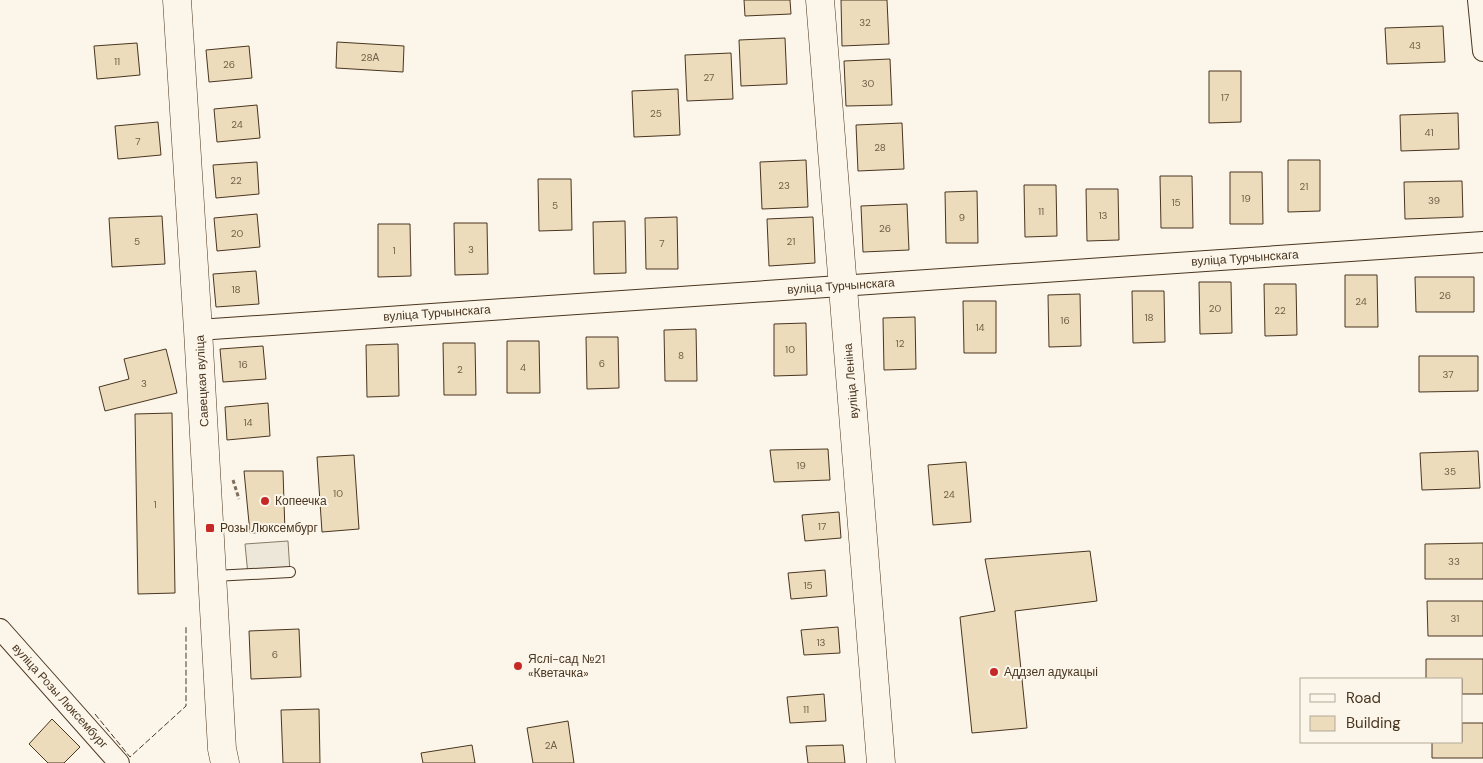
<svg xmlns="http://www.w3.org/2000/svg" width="1483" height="763" font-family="'DM Sans',sans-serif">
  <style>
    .parking { fill: #ede7d9; stroke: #887966 }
    .building { fill: #ecdcbc; stroke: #4a3520 }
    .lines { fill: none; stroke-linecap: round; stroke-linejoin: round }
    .lane-casing { stroke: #4a3520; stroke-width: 12 }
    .street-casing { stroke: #4a3520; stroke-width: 22 }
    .secondary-casing { stroke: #4a3520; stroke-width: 29 }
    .path { stroke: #7f6f5c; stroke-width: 3; stroke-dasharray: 4 2.5; stroke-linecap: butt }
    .lane { stroke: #fbf6e9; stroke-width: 10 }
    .street { stroke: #fbf6e9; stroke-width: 20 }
    .secondary { stroke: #fbf6e9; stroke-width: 28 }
    .fence { stroke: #4a3520; stroke-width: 1; stroke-dasharray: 6 2.5; stroke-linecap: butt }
    .poi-dot { fill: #c62828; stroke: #fbf6e9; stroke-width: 2 }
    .labels { text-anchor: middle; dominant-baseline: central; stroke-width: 4; stroke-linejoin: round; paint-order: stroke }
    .number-label { font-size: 10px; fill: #725f47 }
    .street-label { font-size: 12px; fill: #4a3520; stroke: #fbf6e9 }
    .poi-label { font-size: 12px; fill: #4a3520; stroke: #fbf6e9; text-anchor: start }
  </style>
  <rect width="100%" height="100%" fill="#fbf6e9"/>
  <path class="parking" d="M288,541L290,572L248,575L245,544Z"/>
  <path class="building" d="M744,0H790L791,14L745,16Z
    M841,0H887L889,44L842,46Z
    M1443,26L1445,62L1387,64L1385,28Z
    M785,38L787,84L741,86L739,40Z
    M337,42L404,46L403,72L336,68Z
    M137,43L140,75L97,79L94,46Z
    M249,46L252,78L209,82L206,50Z
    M731,53L733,99L687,101L685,55Z
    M890,59L892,105L846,106L844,61Z
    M1209,71H1241V122L1209,123Z
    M678,89L680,135L634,137L632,91Z
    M257,105L260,138L217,142L214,109Z
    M1458,113L1459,149L1401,151L1400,115Z
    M158,122L161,155L118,159L115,126Z
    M902,123L904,169L858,171L856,125Z
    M806,160L808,207L762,209L760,162Z
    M1288,160H1320V211L1288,212Z
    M257,162L259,194L216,198L213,165Z
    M1230,172H1262L1263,224H1230Z
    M1160,176H1192L1193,228H1161Z
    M538,179H571L572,230L539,231Z
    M1462,181L1463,217L1405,219L1404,182Z
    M1024,185H1056L1057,236L1025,237Z
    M1086,189H1118L1119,240L1087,241Z
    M977,191L978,243H946L945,192Z
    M907,204L909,250L863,252L861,206Z
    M257,214L260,247L217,251L214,218Z
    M162,216L165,264L112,267L109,218Z
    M677,217L678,269H646L645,218Z
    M813,217L815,263L769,266L767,219Z
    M625,221L626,273L594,274L593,222Z
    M454,223H487L488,274L455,275Z
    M378,224H410L411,276L378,277Z
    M256,271L259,304L216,307L213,274Z
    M1345,275H1377L1378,327H1345Z
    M1415,277H1474V312H1416Z
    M1199,282H1231L1232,333L1200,334Z
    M1264,284H1296L1297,335L1265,336Z
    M1132,291H1164L1165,342L1133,343Z
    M1080,294L1081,346L1049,347L1048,295Z
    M963,301H996V353H964Z
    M915,317L916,369L884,370L883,318Z
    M806,323L807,375L774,376V324Z
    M696,329L697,381H665L664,330Z
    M586,337H618L619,388L587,389Z
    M507,341H539L540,393H507Z
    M443,343H475L476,395H444Z
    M398,344L399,396L367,397L366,345Z
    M263,346L266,379L223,382L220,349Z
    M166,349L177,393L105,411L99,387L129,379L124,359Z
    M1419,356H1478V391L1419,392Z
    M268,403L270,436L227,440L225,407Z
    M172,413L175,593L138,594L135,414Z
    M828,449L830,480L774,482L770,450Z
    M1478,451L1480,488L1422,490L1420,453Z
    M354,455L359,529L322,532L317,457Z
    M966,462L971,522L933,525L928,465Z
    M244,471H283L285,532L250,533Z
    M839,512L841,538L805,541L802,515Z
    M1483,543V579H1425V544Z
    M1090,551L1097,601L1015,611L1027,728L972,733L960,617L995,611L985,559Z
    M825,570L827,596L791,599L788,573Z
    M1427,601H1483V636H1428Z
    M838,627L840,653L804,655L801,630Z
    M299,629L301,677L251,679L249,631Z
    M1426,659H1483V694H1462V679H1426Z
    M824,694L826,721L790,723L787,697Z
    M319,709L320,763H283L281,710Z
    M52,719L80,747L64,763H48L29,744Z
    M568,721L574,763H533L527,728Z
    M1462,723H1483V758H1432V742H1462Z
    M472,745L475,763H423L421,753Z
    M843,745L845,763H808L806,746Z"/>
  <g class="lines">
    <g class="lane-casing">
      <path id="lane" d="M214,576L290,572"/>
    </g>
    <g class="street-casing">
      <path id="street" d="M1478,0L1483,51
        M198,330L1483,242
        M0,629L119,763"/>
    </g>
    <g class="secondary-casing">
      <path id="secondary" d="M177,0L198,330L222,749L225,763
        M820,0L881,763"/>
    </g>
    <path class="path" d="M233,480L239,499"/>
    <use href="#lane" class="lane"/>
    <use href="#street" class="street"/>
    <use href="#secondary" class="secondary"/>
    <path class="fence" d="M95,714L130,757L186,706V625"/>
  </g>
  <g class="poi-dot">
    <circle cx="265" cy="501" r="5"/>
    <rect x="205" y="523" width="10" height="10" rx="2.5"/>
    <circle cx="518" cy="666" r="5"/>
    <circle cx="994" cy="672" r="5"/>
  </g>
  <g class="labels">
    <g class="number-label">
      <text x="865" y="22">32</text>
      <text x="1415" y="45">43</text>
      <text x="370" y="57">28А</text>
      <text x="117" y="61">11</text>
      <text x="229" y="64">26</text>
      <text x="709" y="77">27</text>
      <text x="868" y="83">30</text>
      <text x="1225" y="97">17</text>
      <text x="656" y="113">25</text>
      <text x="237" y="124">24</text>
      <text x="1429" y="132">41</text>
      <text x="138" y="141">7</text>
      <text x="880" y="147">28</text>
      <text x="236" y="180">22</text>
      <text x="784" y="185">23</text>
      <text x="1304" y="186">21</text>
      <text x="1246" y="198">19</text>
      <text x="1434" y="200">39</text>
      <text x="1176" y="202">15</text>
      <text x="555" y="205">5</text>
      <text x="1041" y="211">11</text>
      <text x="1103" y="215">13</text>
      <text x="962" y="217">9</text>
      <text x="885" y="228">26</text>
      <text x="237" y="233">20</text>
      <text x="137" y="241">5</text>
      <text x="791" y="241">21</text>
      <text x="662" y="243">7</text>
      <text x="471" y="249">3</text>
      <text x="394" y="250">1</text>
      <text x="236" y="289">18</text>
      <text x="1445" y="295">26</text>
      <text x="1361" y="301">24</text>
      <text x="1215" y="308">20</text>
      <text x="1280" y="310">22</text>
      <text x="1149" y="317">18</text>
      <text x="1065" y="320">16</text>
      <text x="980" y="327">14</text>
      <text x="900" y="343">12</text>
      <text x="790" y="349">10</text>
      <text x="681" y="355">8</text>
      <text x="602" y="363">6</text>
      <text x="243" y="364">16</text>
      <text x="523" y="367">4</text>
      <text x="460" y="369">2</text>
      <text x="1448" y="374">37</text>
      <text x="144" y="383">3</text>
      <text x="248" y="422">14</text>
      <text x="801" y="465">19</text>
      <text x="1450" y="471">35</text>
      <text x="338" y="493">10</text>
      <text x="949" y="494">24</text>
      <text x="155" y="504">1</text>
      <text x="822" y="526">17</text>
      <text x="1454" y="561">33</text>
      <text x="808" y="585">15</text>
      <text x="1455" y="618">31</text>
      <text x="821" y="642">13</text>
      <text x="275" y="654">6</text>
      <text x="806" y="709">11</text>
      <text x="551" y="745">2А</text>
    </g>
    <g class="street-label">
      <text transform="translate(1245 258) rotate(-4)">вуліца Турчынскага</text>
      <text transform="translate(841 286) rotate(-4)">вуліца Турчынскага</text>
      <text transform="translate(437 313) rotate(-4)">вуліца Турчынскага</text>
      <text transform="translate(202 381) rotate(-93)">Савецкая вуліца</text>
      <text transform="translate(851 381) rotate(-95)">вуліца Леніна</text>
      <text transform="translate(60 696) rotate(48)">вуліца Розы Люксембург</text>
    </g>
    <g class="poi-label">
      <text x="275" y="501">Копеечка</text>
      <text x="220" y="528">Розы Люксембург</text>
      <text x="528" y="659">Яслі-сад №21<tspan x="528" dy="14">«Кветачка»</tspan></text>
      <text x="1004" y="672">Аддзел адукацыі</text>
    </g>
  </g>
  <rect x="1300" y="678" width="162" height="65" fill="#fbf6e9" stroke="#b4a999"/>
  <rect x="1310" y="694" width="25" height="8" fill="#fbf6e9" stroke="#b4a999"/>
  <text x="1346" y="703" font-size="15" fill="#4a3520">Road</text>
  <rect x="1310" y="716" width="25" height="15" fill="#ecdcbc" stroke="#b4a999"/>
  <text x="1346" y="728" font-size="15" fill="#4a3520">Building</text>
</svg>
